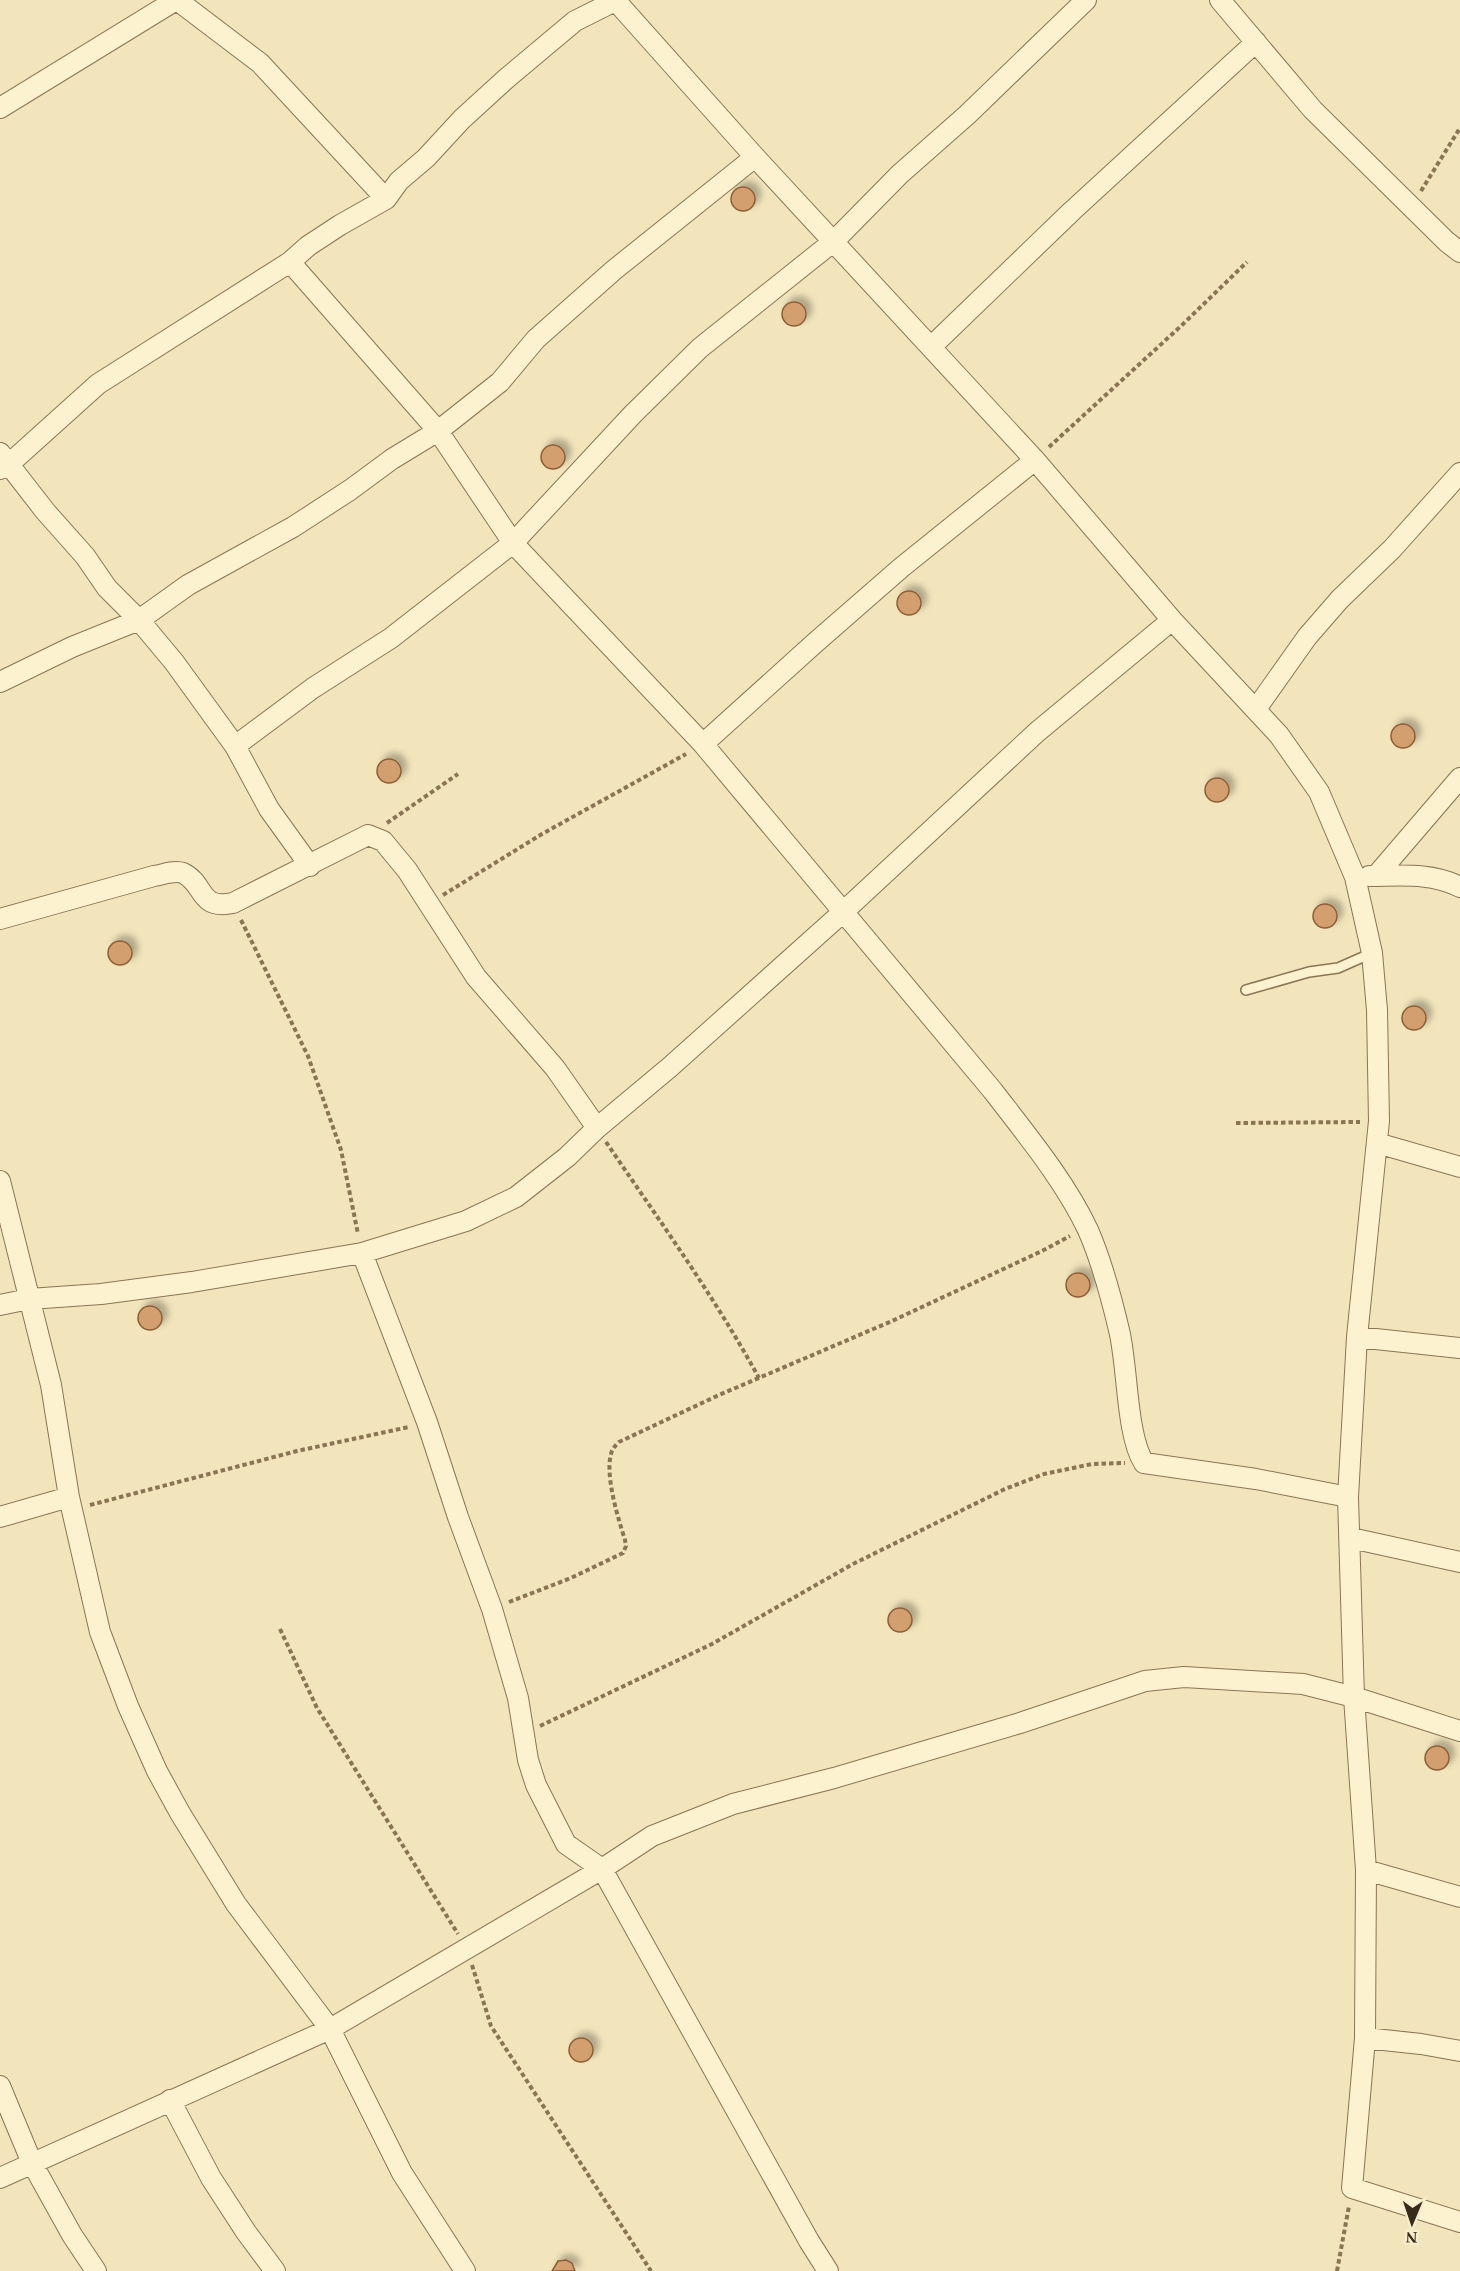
<svg xmlns="http://www.w3.org/2000/svg" width="1460" height="2271" font-family="Georgia,serif">
  <style>
    .building { fill: #d49f6e; stroke: #8c5e37; stroke-width: 1.5; filter: url(#shadow) }
    .lines { fill: none; stroke-linecap: round; stroke-linejoin: round }
    .service-casing { stroke: #8b7454; stroke-width: 12 }
    .minor-casing { stroke: #8b7454; stroke-width: 22 }
    .path { stroke: #8b7454; stroke-width: 4; stroke-dasharray: 4.5 3; stroke-linecap: butt }
    .service { stroke: #fcf2cf; stroke-width: 9 }
    .minor { stroke: #fcf2cf; stroke-width: 20 }
  </style>
  <defs>
    <filter id="shadow"><feDropShadow dx="5.5" dy="-5.5" stdDeviation="3" flood-color="#0004"/></filter>
  </defs>
  <rect width="100%" height="100%" fill="#f2e5bc"/>
  <path class="building" d="M731 199a12 12 0 1 1 24 0a12 12 0 1 1-24 0Z
    M782 314a12 12 0 1 1 24 0a12 12 0 1 1-24 0Z
    M541 457a12 12 0 1 1 24 0a12 12 0 1 1-24 0Z
    M897 603a12 12 0 1 1 24 0a12 12 0 1 1-24 0Z
    M1391 736a12 12 0 1 1 24 0a12 12 0 1 1-24 0Z
    M377 771a12 12 0 1 1 24 0a12 12 0 1 1-24 0Z
    M1205 790a12 12 0 1 1 24 0a12 12 0 1 1-24 0Z
    M1313 916a12 12 0 1 1 24 0a12 12 0 1 1-24 0Z
    M108 953a12 12 0 1 1 24 0a12 12 0 1 1-24 0Z
    M1402 1018a12 12 0 1 1 24 0a12 12 0 1 1-24 0Z
    M1066 1285a12 12 0 1 1 24 0a12 12 0 1 1-24 0Z
    M138 1318a12 12 0 1 1 24 0a12 12 0 1 1-24 0Z
    M888 1620a12 12 0 1 1 24 0a12 12 0 1 1-24 0Z
    M1425 1758a12 12 0 1 1 24 0a12 12 0 1 1-24 0Z
    M569 2050a12 12 0 1 1 24 0a12 12 0 1 1-24 0Z
    M566,2260L572,2263L575,2271H552L558,2261Z"/>
  <g class="lines">
    <g class="service-casing">
      <path id="service" d="M1246,990L1309,972L1338,968L1372,953"/>
    </g>
    <g class="minor-casing">
      <path id="minor" d="M177,0L260,63L386,199
        M615,0L755,157L1035,460L1172,620L1279,735L1319,792L1355,877L1372,953L1377,1010L1379,1121L1357,1337L1348,1497L1354,1697L1366,1870L1365,2038L1352,2188L1460,2222
        M1220,0L1313,110L1447,242L1460,252
        M0,108L176,0
        M290,262L438,431L513,543L703,744L993,1091C1026,1134 1065,1181 1088,1230C1102,1262 1111,1296 1119,1330C1128,1366 1126,1435 1144,1463L1256,1479L1348,1497
        M932,346L1072,211L1256,42
        M0,453L45,511L85,556L107,588L139,620L174,662L235,746L269,809L310,866
        M0,469L8,465L98,384L290,262L308,246L340,225L386,199L399,181L426,158L462,119L507,78L575,21L617,0
        M0,682L72,647L139,620L188,585L293,527L350,490L392,459L438,431L500,382L536,339L614,270L755,157
        M1256,709L1307,637L1340,599L1392,549L1460,473
        M703,744L816,642L902,567L1035,460
        M235,746L313,688L391,638L513,543L633,414L700,348L834,241L900,174L967,115L1086,0
        M1369,876C1400,876 1430,872 1460,887
        M1376,876L1460,778
        M0,919L154,876C162,875 174,870 183,873C206,884 197,910 233,903L368,835L383,841L407,870L476,977L555,1068L597,1128
        M1377,1143L1460,1167
        M0,1181L51,1385L69,1497L100,1632L128,1706L157,1771L180,1813L236,1904L330,2029L402,2173L465,2271
        M362,1253L427,1422L458,1517L492,1609L518,1698L528,1760L536,1785L566,1844L602,1869L809,2241L828,2271
        M0,1305L29,1299L101,1294L192,1282L362,1253L466,1221L516,1197L567,1157L597,1128L670,1067L842,913L1037,732L1172,620
        M1357,1337L1460,1348
        M0,1517L69,1497
        M1351,1538L1460,1562
        M1366,1870L1460,1897
        M1365,2038L1421,2044L1460,2051
        M0,2086L32,2163L72,2235L96,2271
        M170,2100L211,2178L246,2232L275,2271
        M0,2178L330,2029L602,1869L652,1836L733,1804L834,1778L1020,1723L1145,1681L1184,1677L1303,1684L1354,1697L1460,1731"/>
    </g>
    <path class="path" d="M1421,191L1460,128
      M1049,447L1181,326L1247,262
      M387,823L458,774
      M443,895L542,834L686,754
      M241,920L308,1056L341,1150L358,1234
      M1236,1123L1360,1122
      M606,1142C659,1220 714,1296 759,1378
      M90,1505L297,1451L409,1427
      M509,1602L571,1578L623,1553L626,1546L625,1540C618,1518 605,1476 611,1454C612,1449 615,1446 619,1442L719,1395L892,1321L1042,1251L1070,1236
      M280,1629L317,1708L458,1934
      M540,1726L712,1644L853,1564L1005,1489L1044,1474L1092,1464L1125,1463
      M472,1965L491,2026L651,2271
      M1337,2271L1349,2206"/>
    <use href="#service" class="service"/>
    <use href="#minor" class="minor"/>
  </g>
  <g transform="translate(1412 2223) rotate(182)" stroke="#f8eecc" stroke-width="4.5" paint-order="stroke">
  <path d="M0-4.5L10 22L0 15L-10 22Z" fill="#382b1a"/>
  <text y="-9" font-size="16" font-weight="bold" text-anchor="middle" fill="#382b1a">N</text>
  </g>
</svg>
